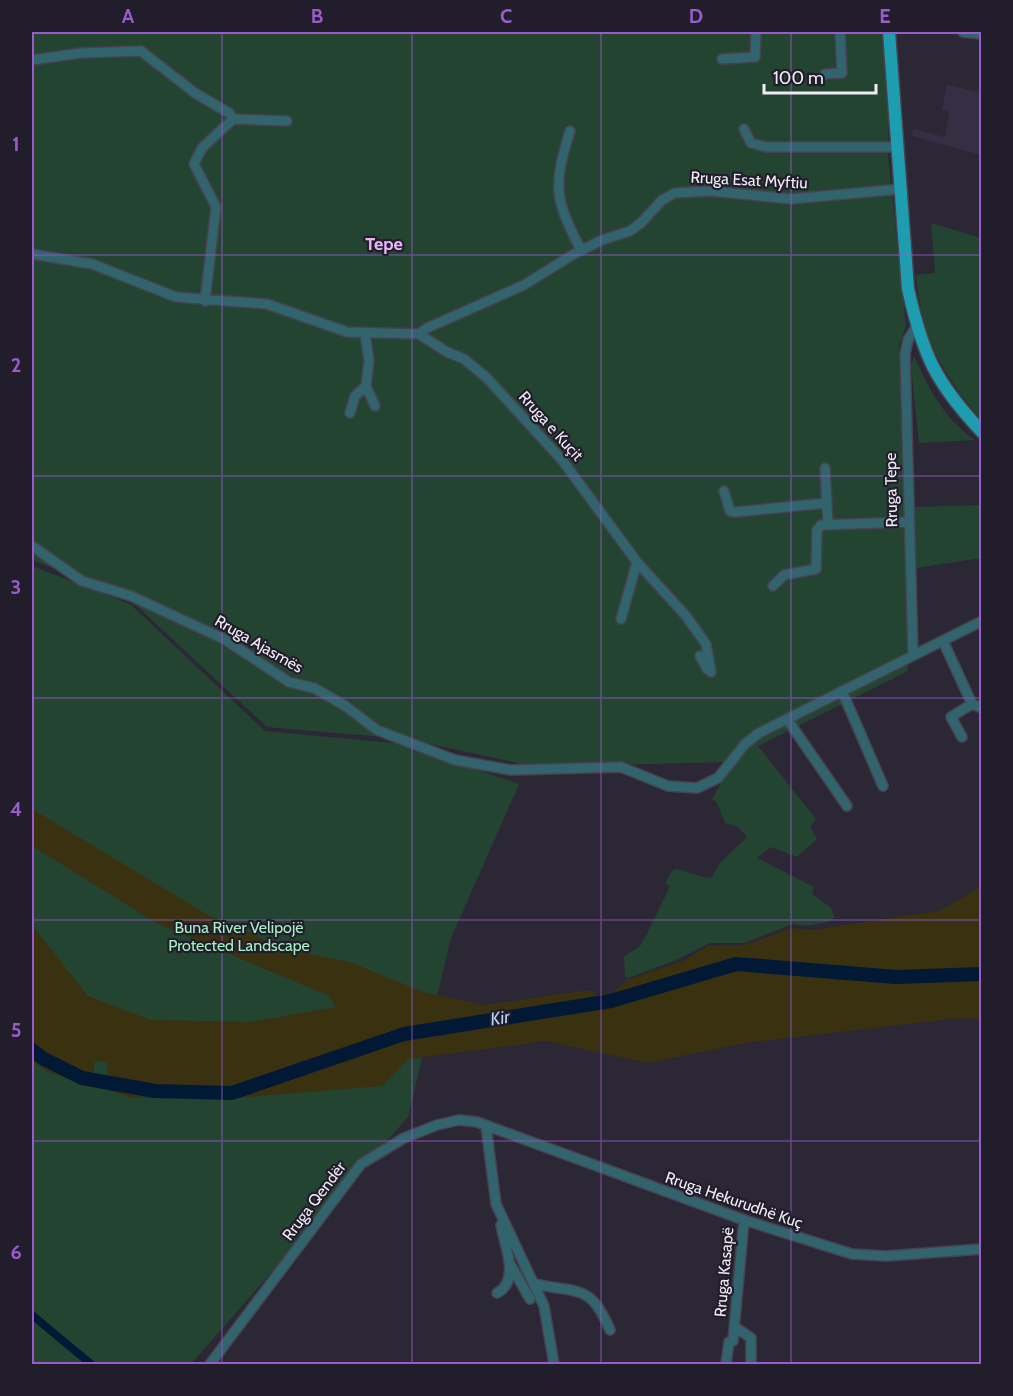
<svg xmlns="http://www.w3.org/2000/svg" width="1013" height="1396" font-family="Cabin,sans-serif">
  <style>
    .built { fill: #362f43 }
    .green { fill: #244432 }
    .sand { fill: #393110 }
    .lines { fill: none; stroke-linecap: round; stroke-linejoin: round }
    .canal { stroke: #011935; stroke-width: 8 }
    .river { stroke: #011935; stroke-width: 14 }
    .minor-casing { stroke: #474250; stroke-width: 12 }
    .major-casing { stroke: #474250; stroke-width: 15 }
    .minor { stroke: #32646d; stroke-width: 9 }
    .major { stroke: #1f9db0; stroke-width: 12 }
    .grid { fill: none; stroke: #985ccc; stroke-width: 1.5; stroke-opacity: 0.55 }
    .labels { text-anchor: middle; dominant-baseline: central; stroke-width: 4.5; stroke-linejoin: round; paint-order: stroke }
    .street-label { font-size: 16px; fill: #eeebf4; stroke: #221d2b }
    .park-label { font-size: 16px; fill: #a7efc4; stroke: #221d2b }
    .neighbourhood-label { font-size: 18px; font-weight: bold; fill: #e6b7f7; stroke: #221d2b }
    .water-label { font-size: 18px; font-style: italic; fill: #b8d4f6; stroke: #221d2b }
    .neatline { fill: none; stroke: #985ccc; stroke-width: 2 }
    .grid-label { font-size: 20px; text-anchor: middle; font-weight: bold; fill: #985ccc }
  </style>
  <rect width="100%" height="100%" fill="#2c2735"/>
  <path class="built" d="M947,85L981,92V155L912,136L913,129L945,137L949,112L942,110Z"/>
  <path class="green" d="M32,32H881L889,81L888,156L906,326L899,346L908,671L758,746L816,819L810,827L817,839L797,857L771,847L757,858L814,887L812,894L830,907L835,917L827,922L806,926L793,924L744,943H710L674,961L628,978L625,976L624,957C629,952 635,950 640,946C643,943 667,893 670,886L665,883L673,870L677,869L706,878L712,877L720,863L747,837L738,827L725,823L717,803L712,799L724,778L743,753L725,762L537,767L407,739L267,727L139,608L115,591L32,560Z
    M931,223L981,238V420C941,371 922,339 916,275L935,273Z
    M914,356C928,388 945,420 975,440L919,443L911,367Z
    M981,505V558L916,568L915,507Z
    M32,566L130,604L265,731L403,744L519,784L451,938L408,1117L191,1364H32Z"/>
  <path class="sand" d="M32,809L208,915L285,949L350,962L423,992L485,1005L581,991H592L596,995L612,994L627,980L683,961L708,946L746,945L791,928L811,930L939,911L981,887V1018L951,1019L745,1043L648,1063L546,1041L408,1059L382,1086L237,1098H132L108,1090L107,1062L95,1061L91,1087L46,1071L32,1061V925L88,996L151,1020L249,1022L336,1007L329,996L158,924L32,846Z"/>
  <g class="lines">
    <path class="canal" d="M32,1315L91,1364"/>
    <path class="river" d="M32,1050L44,1059L82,1078L155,1091L232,1093L404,1034L611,1001L736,964L896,977L982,974"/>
    <g class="minor-casing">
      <path id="minor" d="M963,32L982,34
        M722,59L755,57L756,32
        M32,60L81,53L141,51L195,93L229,113L233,119
        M825,74L842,73L840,32
        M233,119L287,121
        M744,129L751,143L766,147H897
        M570,131C553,186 554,198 581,250
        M32,254L92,264L176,297L267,304L347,332L419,334
        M205,301L216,207L194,164L202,148L233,119
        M365,334L369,361L366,386L375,406
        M419,334L427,328L524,285L574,254L602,240L630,231L641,223L662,200L675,193L710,191L791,199L901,189
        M419,334L447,352L464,359L486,377L562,460L637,562L686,616L706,644L711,672L707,669L700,656
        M350,413L355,396L366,386
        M825,468L828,524
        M724,491L730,511L735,512L827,503
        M32,546L82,581L131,596L224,639L289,682L314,688L344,705L377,730L455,760L511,770L621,767L668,786L697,788L718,778L745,744L759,733L982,621
        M773,586L784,575L816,569L817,530L821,525L909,522
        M621,619L637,562
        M943,641L972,704L982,708
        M913,655L905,354L908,340L916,327
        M842,691L883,786
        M787,719L847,806
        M962,737L951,717L972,704
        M486,1126L496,1204L544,1306L554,1364
        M510,1264L530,1299
        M536,1284C579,1294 590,1283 610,1330
        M497,1293C521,1281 504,1244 501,1225
        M735,1327L751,1338V1364
        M210,1364L361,1164L404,1138L437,1125L459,1120L477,1122L744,1220L852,1254L886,1256L982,1249
        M726,1364L729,1342L733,1341L744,1220"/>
    </g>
    <g class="major-casing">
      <path id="major" d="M889,32L908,289C923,355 935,382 982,432"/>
    </g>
    <use href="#minor" class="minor"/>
    <use href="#major" class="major"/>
  </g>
  <path class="grid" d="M222,32V1364M412,32V1364M601,32V1364M791,32V1364M32,255H982M32,476H982M32,698H982M32,920H982M32,1141H982"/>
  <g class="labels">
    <g class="street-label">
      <text transform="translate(749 180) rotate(3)">Rruga Esat Myftiu</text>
      <text transform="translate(551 426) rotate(48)">Rruga e Kuçit</text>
      <text transform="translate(891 490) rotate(-91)">Rruga Tepe</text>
      <text transform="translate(259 644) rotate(30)">Rruga Ajasmës</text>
      <text transform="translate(734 1200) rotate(19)">Rruga Hekurudhë Kuç</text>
      <text transform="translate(314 1201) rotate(-53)">Rruga Qendër</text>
      <text transform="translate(724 1272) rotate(-85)">Rruga Kasapë</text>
    </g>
    <g class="park-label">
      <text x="239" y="927">Buna River Velipojë<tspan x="239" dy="18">Protected Landscape</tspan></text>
    </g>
    <g class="neighbourhood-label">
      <text x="384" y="244">Tepe</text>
    </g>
    <g class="water-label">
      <text transform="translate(500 1018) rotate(-9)">Kir</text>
    </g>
  </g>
  <rect width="1013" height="1396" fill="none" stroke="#221d2b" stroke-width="66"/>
  <path d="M764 84v9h112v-9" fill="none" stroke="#eeebf4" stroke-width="3"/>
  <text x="773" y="84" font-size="18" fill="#eeebf4" stroke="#221d2b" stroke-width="4.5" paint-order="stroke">100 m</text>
  <rect x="33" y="33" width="947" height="1330" class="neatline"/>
  <g class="grid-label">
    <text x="128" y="23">A</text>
    <text x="317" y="23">B</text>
    <text x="506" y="23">C</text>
    <text x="696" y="23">D</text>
    <text x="885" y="23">E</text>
    <text x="16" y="151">1</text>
    <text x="16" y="372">2</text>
    <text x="16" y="594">3</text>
    <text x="16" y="816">4</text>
    <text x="16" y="1037">5</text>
    <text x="16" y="1259">6</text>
  </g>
</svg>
